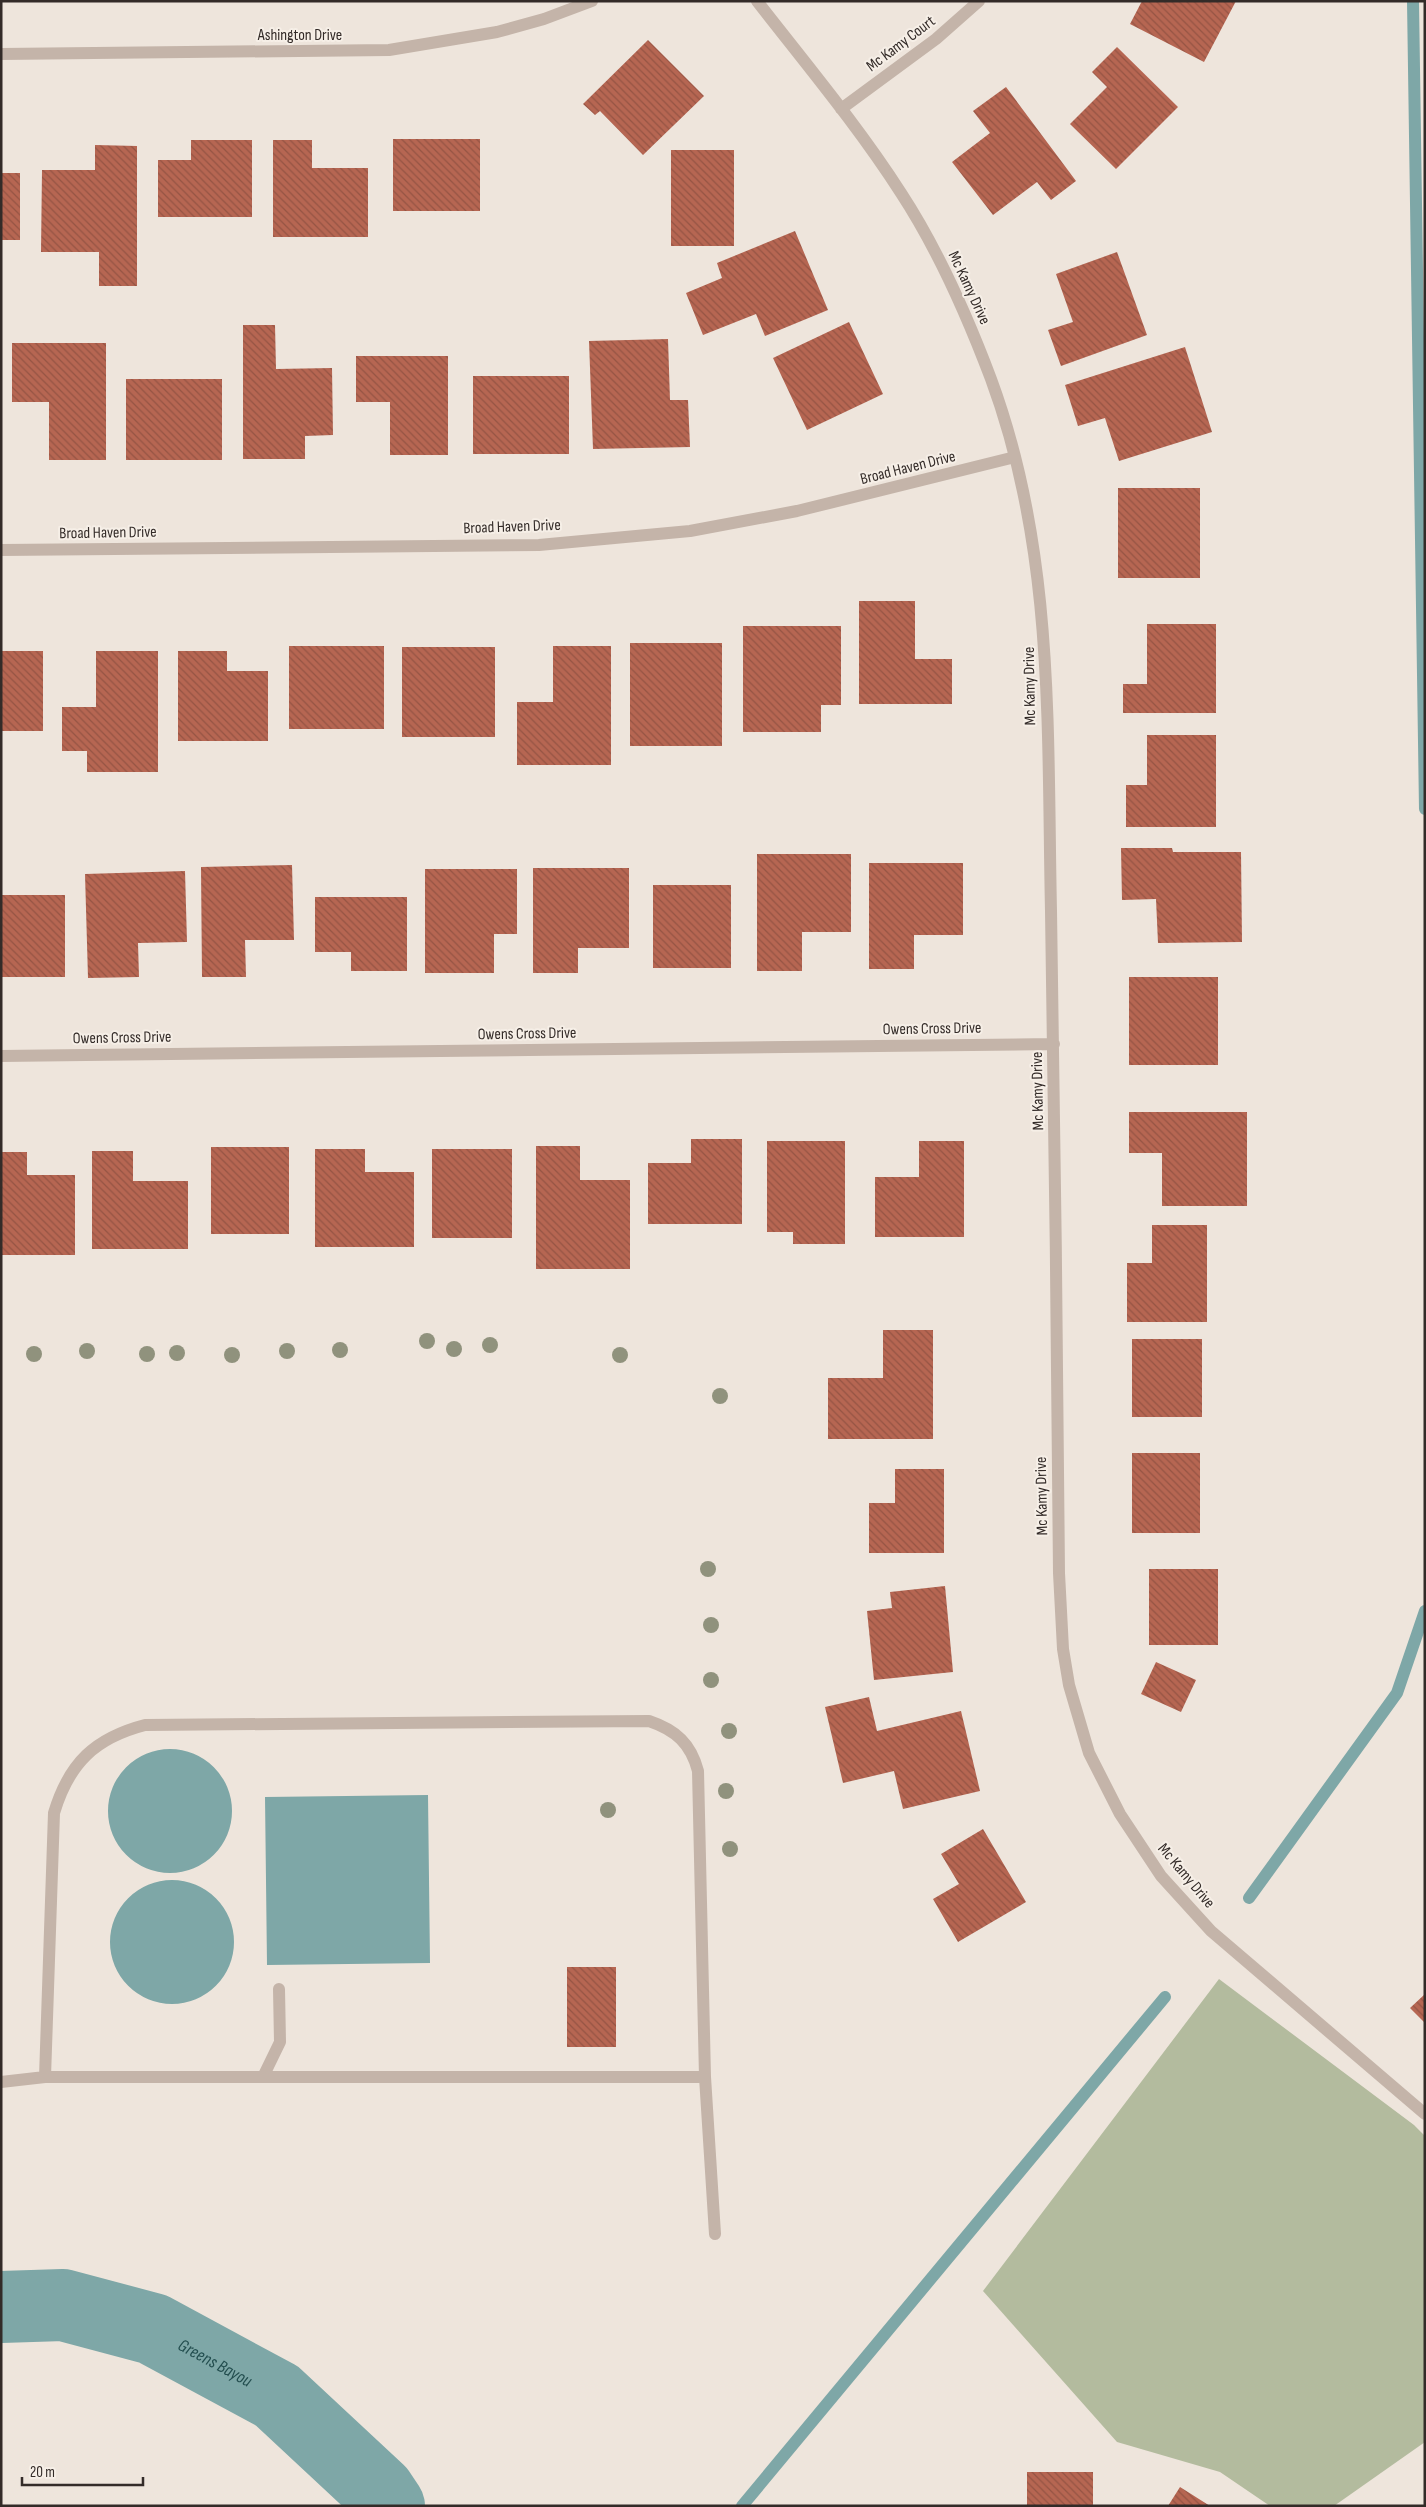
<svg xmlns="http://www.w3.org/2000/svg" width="1426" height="2507" font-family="'Sofia Sans Condensed',sans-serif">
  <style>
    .green { fill: #b3bb9e }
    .water { fill: #7ea7a7 }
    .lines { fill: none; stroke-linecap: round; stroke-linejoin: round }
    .stream { stroke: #7ea7a7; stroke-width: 12 }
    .river { stroke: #7ea7a7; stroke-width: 72 }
    .building { fill: url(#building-back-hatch) }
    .minor { stroke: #c4b4a9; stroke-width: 12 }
    .tree { fill: #90927d }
    .labels { text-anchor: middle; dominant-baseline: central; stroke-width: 4; stroke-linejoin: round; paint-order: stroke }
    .street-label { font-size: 16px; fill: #332b28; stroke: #f6efe7 }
    .water-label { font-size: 18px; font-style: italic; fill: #234e4f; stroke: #f6efe7 }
  </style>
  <defs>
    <pattern id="building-back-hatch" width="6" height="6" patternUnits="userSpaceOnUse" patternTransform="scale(1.25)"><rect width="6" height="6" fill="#b66652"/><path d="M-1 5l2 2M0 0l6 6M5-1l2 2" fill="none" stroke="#955444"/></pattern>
  </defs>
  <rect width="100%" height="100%" fill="#eee5dc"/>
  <path class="green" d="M1219,1979L1414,2125L1425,2136V2442L1334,2506H1270L1220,2472L1117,2442L983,2291Z"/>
  <path class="water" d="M108 1811a62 62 0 1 1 124 0a62 62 0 1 1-124 0Z
    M428,1795L430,1963L267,1965L265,1797Z
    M110 1942a62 62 0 1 1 124 0a62 62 0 1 1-124 0Z"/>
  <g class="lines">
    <path class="stream" d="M1413,1L1425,809
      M1249,1898L1397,1693L1425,1611
      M742,2506L1165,1997"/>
    <path class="river" id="s1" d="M1,2307L63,2305L153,2329L277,2396L379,2491L389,2506"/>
  </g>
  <path class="building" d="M1142,1H1236L1204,62L1130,24Z
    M648,40L704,96L643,155L600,111L595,115L583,104Z
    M1117,47L1178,107L1116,169L1070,124L1107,87L1092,72Z
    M1006,87L1076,181L1051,200L1037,182L993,215L952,162L990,133L973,111Z
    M393,139H480V211H393Z
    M191,140H252V217H158V160H191Z
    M273,140H312V168H368V237H273Z
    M95,145L137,146V286H99V252H41L42,170H95Z
    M671,150H734V246H671Z
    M1,173H20V240H1Z
    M795,231L828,310L765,336L756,314L703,335L686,293L722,278L717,263Z
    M1117,252L1147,335L1061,366L1048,330L1073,322L1056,274Z
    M849,322L883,394L807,430L773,358Z
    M243,325H275L276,369L332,368L333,435L305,436V459H243Z
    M668,339L670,400H688L690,447L593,449L589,341Z
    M12,343H106V460H49V402H12Z
    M1185,347L1212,432L1119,461L1105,418L1078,426L1065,385Z
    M356,356H448V455H390V402H356Z
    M473,376H569V454H473Z
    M126,379H222V460H126Z
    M1118,488H1200V578H1118Z
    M859,601H915V659H952V704H859Z
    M1147,624H1216V713H1123V684H1147Z
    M743,626H841V705H821V732H743Z
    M630,643H722V746H630Z
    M289,646H384V729H289Z
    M553,646H611V765H517V702H553Z
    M402,647H495V737H402Z
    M1,651H43V731H1Z
    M96,651H158V772H87V751H62V707H96Z
    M178,651H227V671H268V741H178Z
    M1147,735H1216V827H1126V785H1147Z
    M1121,848H1172L1173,852H1241L1242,942L1158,943L1156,899L1122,900Z
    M757,854H851V932H802V971H757Z
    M869,863H963V935H914V969H869Z
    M292,865L294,940H245L246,977H202L201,867Z
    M533,868H629V948H578V973H533Z
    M425,869H517V934H494V973H425Z
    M185,871L187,942L138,943L139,977L88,978L85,874Z
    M653,885H731V968H653Z
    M1,895H65V977H1Z
    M315,897H407V971H351V952H315Z
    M1129,977H1218V1065H1129Z
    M1129,1112H1247V1206H1162V1153H1129Z
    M691,1139H742V1224H648V1163H691Z
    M767,1141H845V1244H793V1232H767Z
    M919,1141H964V1237H875V1177H919Z
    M536,1146H580V1180H630V1269H536Z
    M211,1147H289V1234H211Z
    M315,1149H365V1172H414V1247H315Z
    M432,1149H512V1238H432Z
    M92,1151H133V1181H188V1249H92Z
    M1,1152H27V1175H75V1255H1Z
    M1152,1225H1207V1322H1127V1263H1152Z
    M883,1330H933V1439H828V1378H883Z
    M1132,1339H1202V1417H1132Z
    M1132,1453H1200V1533H1132Z
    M895,1469H944V1553H869V1503H895Z
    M1149,1569H1218V1645H1149Z
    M945,1586L953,1672L874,1680L867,1611L892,1608L890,1592Z
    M1156,1662L1196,1680L1181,1712L1141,1694Z
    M869,1697L877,1731L961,1711L980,1791L903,1809L894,1771L843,1783L825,1707Z
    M983,1829L1026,1902L958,1942L933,1899L959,1884L941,1854Z
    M567,1967H616V2047H567Z
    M1425,1994V2023L1410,2008Z
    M1027,2472H1093V2506H1027Z
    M1180,2487L1210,2506H1168Z"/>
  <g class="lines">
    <path class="minor" d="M757,1C806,64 858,126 901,193C937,248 968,318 991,379C1055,552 1047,730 1051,911C1055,1132 1057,1352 1059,1573L1063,1649L1069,1685L1089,1753L1120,1814L1161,1876L1211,1931L1425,2114
      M1,54L389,50L497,32L544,19L592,1
      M841,109L936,39L979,1
      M1,550L539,545L690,531L797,511L1015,457
      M1,1056L1054,1044
      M45,2077L54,1813C69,1763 95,1738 145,1725L649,1721C676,1730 691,1744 698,1771L705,2077L715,2234
      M263,2077L280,2042L279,1989
      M1,2082L45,2077H705"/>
  </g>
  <g class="tree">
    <circle cx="427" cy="1341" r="8"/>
    <circle cx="490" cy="1345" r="8"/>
    <circle cx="454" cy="1349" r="8"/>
    <circle cx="340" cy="1350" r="8"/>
    <circle cx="87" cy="1351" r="8"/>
    <circle cx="287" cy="1351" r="8"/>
    <circle cx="177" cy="1353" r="8"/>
    <circle cx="34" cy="1354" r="8"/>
    <circle cx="147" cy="1354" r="8"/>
    <circle cx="232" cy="1355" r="8"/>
    <circle cx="620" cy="1355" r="8"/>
    <circle cx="720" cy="1396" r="8"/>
    <circle cx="708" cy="1569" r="8"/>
    <circle cx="711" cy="1625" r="8"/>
    <circle cx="711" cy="1680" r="8"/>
    <circle cx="729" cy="1731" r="8"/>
    <circle cx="726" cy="1791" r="8"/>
    <circle cx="608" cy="1810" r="8"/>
    <circle cx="730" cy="1849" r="8"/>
  </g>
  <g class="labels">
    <g class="street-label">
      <text x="300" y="35">Ashington Drive</text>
      <text transform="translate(901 44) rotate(-37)">Mc Kamy Court</text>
      <text transform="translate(969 288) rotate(65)">Mc Kamy Drive</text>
      <text transform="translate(908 468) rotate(-14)">Broad Haven Drive</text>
      <text transform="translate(512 527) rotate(-2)">Broad Haven Drive</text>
      <text transform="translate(108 533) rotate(-1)">Broad Haven Drive</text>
      <text transform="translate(1030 686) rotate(-91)">Mc Kamy Drive</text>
      <text transform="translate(932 1029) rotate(-1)">Owens Cross Drive</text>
      <text transform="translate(527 1034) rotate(-1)">Owens Cross Drive</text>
      <text transform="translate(122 1038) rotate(-1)">Owens Cross Drive</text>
      <text transform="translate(1038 1091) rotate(-91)">Mc Kamy Drive</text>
      <text transform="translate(1042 1496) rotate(-91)">Mc Kamy Drive</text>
      <text transform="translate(1186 1876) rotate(50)">Mc Kamy Drive</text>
    </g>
    <g class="water-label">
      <text stroke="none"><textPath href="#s1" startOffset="226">Greens Bayou</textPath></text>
    </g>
  </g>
  <rect width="1426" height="2507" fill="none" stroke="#332b28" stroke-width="5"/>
  <path d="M22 2477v8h121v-8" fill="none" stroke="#332b28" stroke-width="2.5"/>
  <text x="30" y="2477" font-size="15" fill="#332b28" stroke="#f6efe7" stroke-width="4" paint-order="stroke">20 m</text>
</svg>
